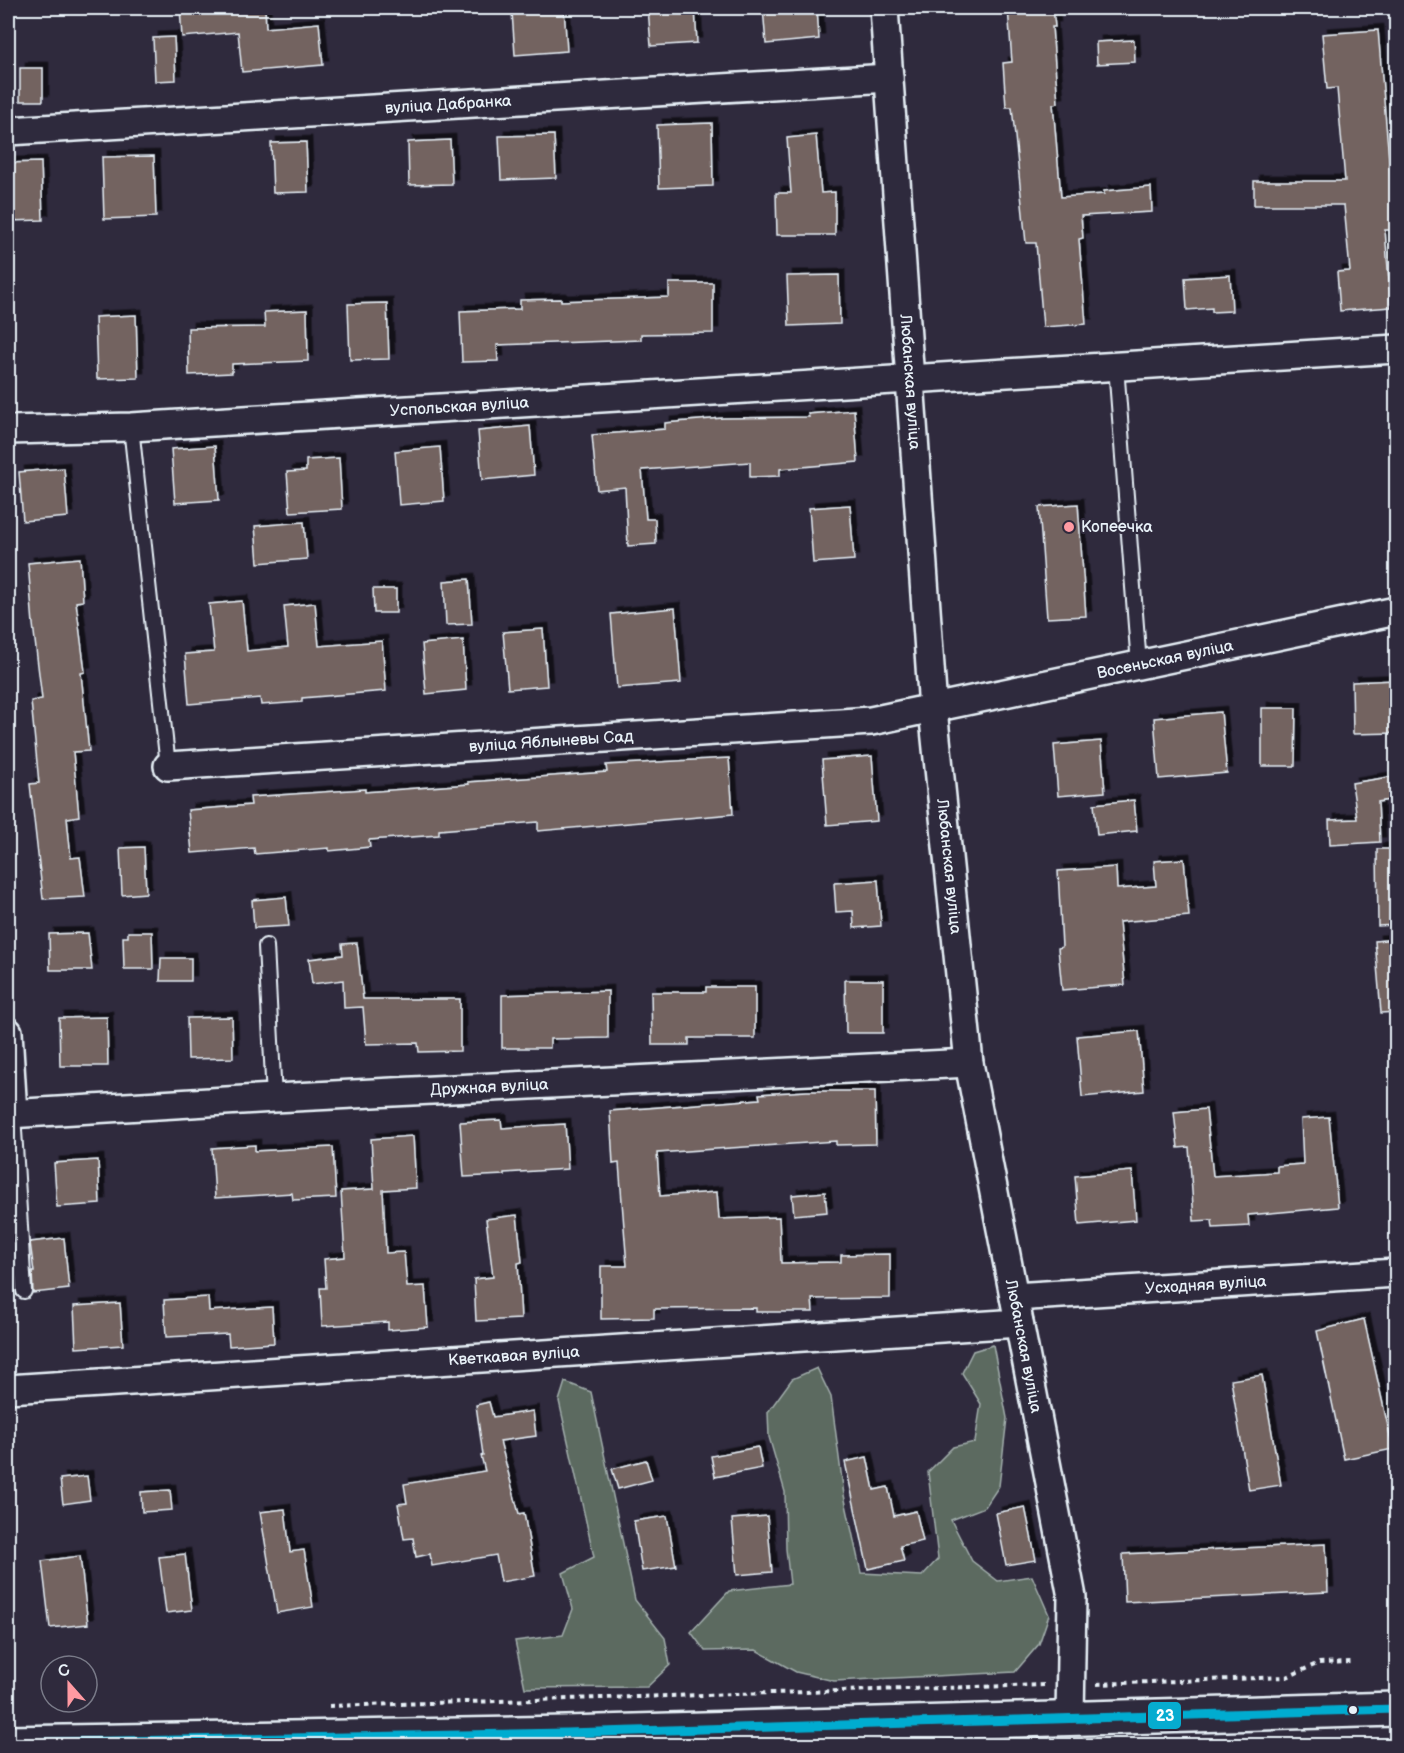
<svg xmlns="http://www.w3.org/2000/svg" width="1404" height="1753" font-family="'Balsamiq Sans',sans-serif">
  <style>
    .green { fill: #5c6b61; stroke: #a2aeac; stroke-width: 1.5 }
    .building { fill: #736360; stroke: #e8f1f8; stroke-width: 1.5; filter: url(#shadow) }
    .lines { fill: none; stroke-linecap: round; stroke-linejoin: round }
    .service-casing { stroke: #e8f1f8; stroke-width: 18 }
    .minor-casing { stroke: #e8f1f8; stroke-width: 32 }
    .secondary-casing { stroke: #e8f1f8; stroke-width: 38 }
    .path { stroke: #e8f1f8; stroke-width: 4; stroke-dasharray: 4.5 4.5; stroke-linecap: butt }
    .service { stroke: #2f2a3d; stroke-width: 14 }
    .minor { stroke: #2f2a3d; stroke-width: 27 }
    .secondary { stroke: #2f2a3d; stroke-width: 33 }
    .bus-1-casing { stroke: #2f2a3d; stroke-width: 14 }
    .bus-1 { stroke: #06acd0; stroke-width: 9 }
    .poi-dot { fill: #ff9aa2; stroke: #2f2a3d; stroke-width: 2 }
    .bus-dot { fill: #e8f1f8; stroke: #2f2a3d; stroke-width: 2 }
    .labels { text-anchor: middle; dominant-baseline: central; stroke-width: 4.5; stroke-linejoin: round; paint-order: stroke }
    .street-label { font-size: 16px; fill: #e8f1f8; stroke: #2f2a3d }
    .poi-label { font-size: 16px; fill: #e8f1f8; stroke: #2f2a3d; text-anchor: start }
    .line-badge { stroke: #2f2a3d; stroke-width: 2 }
    .badge-label { font-size: 16px; text-anchor: middle; font-weight: bold; fill: #fff }
  </style>
  <defs>
    <filter id="shadow"><feDropShadow dx="5.5" dy="-5.5" stdDeviation="0" flood-color="#0009"/></filter>
  </defs>
  <rect width="100%" height="100%" fill="#2f2a3d"/>
  <filter id="ink" filterUnits="userSpaceOnUse"><feTurbulence type="fractalNoise" baseFrequency=".0167" numOctaves="2"/><feDisplacementMap in="SourceGraphic" scale="12" xChannelSelector="R" yChannelSelector="G"/><feConvolveMatrix kernelMatrix="1 2 1 2 8 2 1 2 1" color-interpolation-filters="sRGB"/></filter>
  <g filter="url(#ink)">
    <path class="green" d="M993,1345L1007,1418L999,1486L985,1507L951,1520L972,1561L998,1581L1032,1576L1049,1615L1039,1644L1015,1672L834,1681L796,1672L756,1650L705,1651L691,1632L729,1591L790,1584L786,1549L785,1492L769,1437L768,1412L792,1379L817,1368L831,1397L844,1495L861,1573L922,1576L938,1559L928,1472L953,1447L975,1442L981,1404L962,1373L973,1351Z
      M565,1382L591,1392L635,1600L665,1638L670,1665L647,1687L525,1688L515,1641L563,1635L573,1609L563,1573L594,1557L559,1401Z"/>
    <path class="building" d="M180,8H265L266,28L319,23L323,65L242,72L238,32L182,37Z
      M564,8L567,51L515,55L512,12Z
      M648,8H695L697,43L651,46Z
      M763,8H817L819,39L766,44Z
      M1008,8H1053L1055,27H1052L1058,103L1053,104L1061,197L1104,194V191L1151,187L1152,212L1081,216L1083,238L1079,239L1086,324L1043,327L1036,243H1026L1012,107H1006L1003,63L1012,62Z
      M1378,30L1395,230H1385L1391,307L1340,311L1337,272L1350,271L1344,205H1254V181H1345L1337,88L1327,89L1322,34Z
      M174,37L176,80L155,81L153,38Z
      M1134,40L1135,62L1097,64L1096,42Z
      M20,68H43V101H20Z
      M712,123L713,186L659,188L657,125Z
      M554,135L556,178L501,180L499,136Z
      M816,135L821,193L835,192V235H777L776,193H791L787,138Z
      M450,140L452,184L409,185L408,142Z
      M306,142L308,192L273,193L271,143Z
      M154,156L156,217L104,219L102,157Z
      M41,162L43,220L8,221V163Z
      M839,275L840,324L789,326L787,276Z
      M1230,275L1232,311L1212,312V308L1187,310L1185,278Z
      M669,283H713V333L641,334V340L497,345L498,361L462,362L460,311L520,309V300L561,299V301L669,297Z
      M387,303L389,359L350,360L348,304Z
      M307,310L308,361L232,364V373L189,375L188,328L265,327L264,312Z
      M136,315L138,378L97,379L95,317Z
      M854,410L858,462L780,469V476L750,477V462L642,470L646,519H655L656,544L628,546L625,487L597,490L592,435L665,429V423L723,418L809,417L808,414Z
      M530,426L534,475L482,480L478,431Z
      M215,446L219,500L175,503L171,449Z
      M440,447L444,501L399,505L395,451Z
      M339,458L342,509L290,512L287,472L306,471V460Z
      M64,468L68,517L23,521L19,472Z
      M1078,504L1086,616L1047,618L1039,507Z
      M850,505L854,560L813,563L809,508Z
      M304,522L307,559L258,563L255,526Z
      M80,558L83,601L76,602L85,672L81,673L89,751L73,752L79,816L67,818L71,858L80,857L85,897L43,899L30,784L39,783L31,701L42,699L33,624L28,563Z
      M469,579L472,624L446,625L444,581Z
      M373,589H396V613H374Z
      M242,601L247,651L288,647L284,606L315,603L319,646L382,641L386,691L302,698V702L261,705L260,698L189,704L185,654L214,652L209,604Z
      M675,608L681,683L617,688L611,614Z
      M543,629L547,686L508,689L503,632Z
      M463,640L466,690L426,694L422,644Z
      M1396,680V733L1353,734L1352,682Z
      M1262,708H1296L1295,766H1262Z
      M1221,712L1227,773L1159,779L1154,718Z
      M1101,741L1105,792L1058,796L1054,745Z
      M872,756L877,821L827,825L822,760Z
      M729,758L733,814L538,831V822L439,830V835L369,840L370,847L329,851V848L255,854L254,848L192,853L188,810L251,805L250,797L365,789V792L469,784L468,782L607,772L606,765Z
      M1396,776V799L1378,802L1380,842L1330,845L1329,820L1357,819L1352,783Z
      M1134,800L1137,831L1097,835L1094,804Z
      M144,847L146,893L122,895L120,848Z
      M1377,849H1396V925L1378,926Z
      M1184,859L1189,916L1119,922L1125,985L1062,990L1058,948L1062,947L1058,871L1116,867L1117,889L1156,886L1154,861Z
      M878,880L881,926L854,928L853,911L836,912L834,883Z
      M286,897L289,926L254,928L252,900Z
      M128,932H152L153,969H124L123,937H128Z
      M88,933L92,970H50L49,934Z
      M1396,939V1012L1381,1013L1375,941Z
      M357,943L363,999H460V1051L419,1052L418,1043L366,1044L363,1007L344,1008L343,980L312,984L309,959L343,955L342,944Z
      M161,958H191V981H160Z
      M845,980H883V1033H846Z
      M706,987H755V1038H689V1045H652L651,992H706Z
      M608,991V1038L550,1039V1048H502V995Z
      M107,1017L108,1066H60L59,1018Z
      M232,1017L233,1058L188,1059L187,1018Z
      M1139,1031L1144,1091L1082,1097L1077,1036Z
      M807,1091H875L876,1144L836,1145V1141L657,1153L660,1196L717,1192L719,1219L779,1217L781,1263L841,1262V1255L890,1254V1298L812,1299L813,1312H756V1308L654,1309V1318L601,1319V1266H627L619,1163L613,1164L610,1111L760,1099L759,1094Z
      M1206,1109L1213,1176L1277,1172V1166L1303,1164L1301,1119L1329,1117L1338,1207L1248,1215L1249,1226L1213,1228L1212,1220L1194,1221L1189,1147L1178,1148L1174,1112Z
      M501,1120L502,1128L565,1124L568,1169L504,1173V1175L464,1177L460,1122Z
      M413,1136L416,1188L383,1190L386,1253L404,1252L407,1287L425,1286L428,1327L388,1330V1322L322,1326L320,1288H326L324,1259L345,1257L341,1191L374,1189L371,1139Z
      M255,1145V1151L333,1147L336,1198L293,1200L292,1193L215,1198L212,1148Z
      M98,1160L100,1204L57,1207L54,1163Z
      M1132,1171L1136,1220L1079,1225L1075,1176Z
      M825,1192L827,1212L794,1215L792,1195Z
      M517,1215L522,1262L518,1263L521,1319L476,1321L474,1279L493,1277L486,1219Z
      M64,1238L69,1289L33,1293L32,1272H34L30,1242Z
      M8,1273H14L16,1295L8,1296Z
      M208,1297L209,1311L272,1307L274,1343L229,1346L228,1334L166,1337L164,1300Z
      M120,1303L123,1345L76,1348L74,1306Z
      M1364,1319L1393,1449L1344,1459L1317,1331Z
      M1262,1375L1281,1485L1249,1490L1231,1380Z
      M489,1402L493,1417L533,1411L536,1436L500,1441L519,1514L524,1513L535,1576L501,1582L496,1555L432,1566L430,1554L416,1557L413,1538L404,1539L398,1504L407,1503L404,1484L485,1471L481,1456L483,1455L476,1405Z
      M758,1447L762,1468L715,1477L711,1456Z
      M867,1457L874,1490L888,1487L894,1516L916,1511L923,1541L900,1546L904,1561L868,1569L845,1462Z
      M646,1460L652,1480L618,1489L612,1469Z
      M87,1476L90,1500L63,1504L60,1479Z
      M170,1490L172,1510L142,1512L141,1492Z
      M1025,1507L1036,1560L1006,1565L996,1513Z
      M285,1509L290,1552L304,1550L313,1607L277,1613L260,1512Z
      M667,1516L676,1566L642,1571L634,1521Z
      M767,1516L772,1572L737,1575L732,1519Z
      M1326,1544L1328,1592L1125,1602L1123,1554Z
      M185,1554L192,1610L166,1613L159,1557Z
      M80,1556L88,1624L50,1628L42,1561Z"/>
    <g class="lines">
      <g class="service-casing">
        <path id="service" d="M1116,366L1139,665
          M131,427L168,766
          M266,946L274,1098
          M13,1114L24,1291"/>
      </g>
      <g class="minor-casing">
        <g id="minor">
          <path id="s1" d="M884,8L933,709L969,1063L1072,1597L1070,1717"/>
          <path id="s2" d="M8,131L889,78"/>
          <path id="s3" d="M8,430L131,427L1396,349"/>
          <path id="s4" d="M168,766L871,721L1396,611"/>
          <path d="M8,1032L13,1114"/>
          <path id="s5" d="M8,1114L274,1098L969,1063"/>
          <path id="s6" d="M1014,1297L1396,1273"/>
          <path id="s7" d="M8,1389L1019,1323"/>
        </g>
      </g>
      <g class="secondary-casing">
        <path id="secondary" d="M8,1743L566,1733L1396,1709"/>
      </g>
      <path class="path" d="M1097,1684L1287,1677L1319,1663L1352,1662
        M329,1706L1044,1685"/>
      <use href="#service" class="service"/>
      <use href="#minor" class="minor"/>
      <use href="#secondary" class="secondary"/>
      <g class="bus-1-casing">
        <path id="bus-1" d="M8,1743L566,1733L1396,1709"/>
      </g>
      <use href="#bus-1" class="bus-1"/>
    </g>
  </g>
  <circle class="poi-dot" cx="1069" cy="527" r="6"/>
  <circle class="bus-dot" cx="1353" cy="1710" r="5"/>
  <g class="labels">
    <g class="street-label">
      <text stroke="none"><textPath href="#s2" startOffset="441">вуліца Дабранка</textPath></text>
      <text stroke="none"><textPath href="#s1" startOffset="375">Любанская вуліца</textPath></text>
      <text stroke="none"><textPath href="#s3" startOffset="452">Успольская вуліца</textPath></text>
      <text stroke="none"><textPath href="#s4" startOffset="1005">Восеньская вуліца</textPath></text>
      <text stroke="none"><textPath href="#s4" startOffset="384">вуліца Яблыневы Сад</textPath></text>
      <text stroke="none"><textPath href="#s1" startOffset="861">Любанская вуліца</textPath></text>
      <text stroke="none"><textPath href="#s5" startOffset="482">Дружная вуліца</textPath></text>
      <text stroke="none"><textPath href="#s6" startOffset="192">Усходняя вуліца</textPath></text>
      <text stroke="none"><textPath href="#s1" startOffset="1347">Любанская вуліца</textPath></text>
      <text stroke="none"><textPath href="#s7" startOffset="507">Кветкавая вуліца</textPath></text>
    </g>
    <g class="poi-label">
      <text x="1081" y="527">Копеечка</text>
    </g>
  </g>
  <rect class="line-badge" x="1147" y="1701" width="35" height="29" rx="6" fill="#06acd0"/>
  <g class="badge-label">
    <text x="1165" y="1721">23</text>
  </g>
  <rect width="1404" height="1753" fill="none" stroke="#2f2a3d" stroke-width="30"/>
  <rect x="15" y="15" width="1374" height="1723" fill="none" stroke="#e8f1f8" stroke-width="2" filter="url(#ink)"/>
  <g transform="translate(69 1684) rotate(339)"><circle r="28" fill="#2f2a3d" stroke="#797a88" stroke-width="1.5"/>
  <path d="M0-4.5L10 22L0 15L-10 22Z" fill="#ff9aa2"/>
  <text y="-9" font-size="16" font-weight="bold" text-anchor="middle" fill="#e8f1f8">С</text>
  </g>
</svg>
